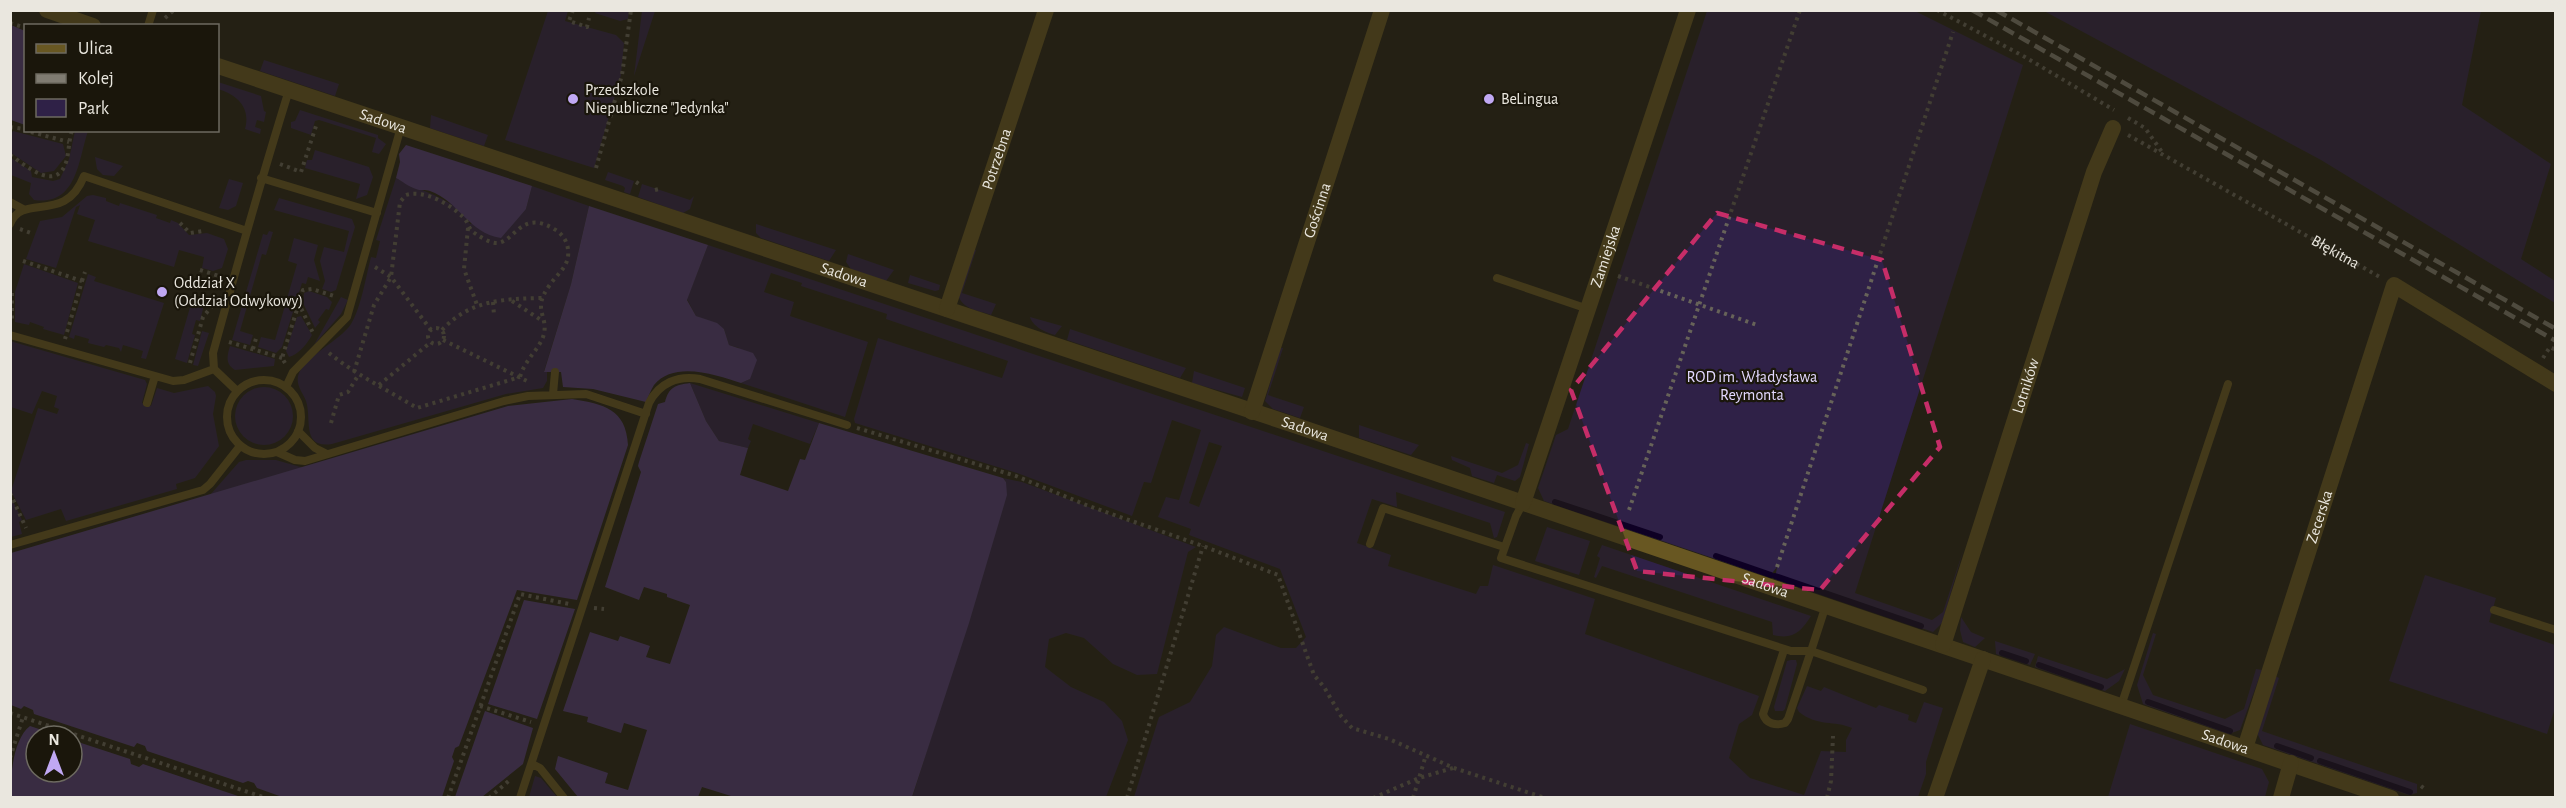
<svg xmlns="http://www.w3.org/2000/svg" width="2566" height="808" font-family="'Alegreya Sans',sans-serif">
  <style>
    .green { fill: #2f2147; fill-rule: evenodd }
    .forest { fill: #523b7a }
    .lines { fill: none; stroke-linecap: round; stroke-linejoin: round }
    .stream { stroke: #0e0024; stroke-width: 6 }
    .path { stroke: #676359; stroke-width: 4; stroke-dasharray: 3 4.5; stroke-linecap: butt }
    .service { stroke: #685722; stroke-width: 8 }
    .minor { stroke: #685722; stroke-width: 16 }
    .rail { stroke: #807c72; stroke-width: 4.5; stroke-dasharray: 12 6; stroke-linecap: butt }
    .marked { fill: none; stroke: #c62d68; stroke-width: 4.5; stroke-dasharray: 12 8; stroke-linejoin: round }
    .poi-dot { fill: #c0a8f3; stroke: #1a160b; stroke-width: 2 }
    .labels { text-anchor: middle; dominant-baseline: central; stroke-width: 4.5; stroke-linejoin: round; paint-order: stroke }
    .poi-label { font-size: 16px; fill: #eae7df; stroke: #1a160b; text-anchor: start }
    .street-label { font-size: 16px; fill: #eae7df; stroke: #1a160b }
    .park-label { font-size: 16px; fill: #e3d8fe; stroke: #1a160b }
  </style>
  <rect width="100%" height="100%" fill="#242014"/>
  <path class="green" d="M548,11H568L565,21L616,35L624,43L621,75L594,168L505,140Z
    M596,11H629L628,19L620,21L595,13Z
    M642,11H655L634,76Z
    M1707,11H1915L2023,65L1855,593L1932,620L1943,612L1964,548L1942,623L1933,632L1775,579L1777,567L1769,577L1544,501L1538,488L1556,435L1568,429Z
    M2044,11H2481L2462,105L2551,164L2521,259L2555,281V303L2321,160Z
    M264,60L339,84L335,96L260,71Z
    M218,82L261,96L264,111L266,112L264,122L257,120L255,127L261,129L260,134L245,129C251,107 237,95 218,89Z
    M300,110L378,135V138L386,144L379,154L372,152L376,138L319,120L315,121L311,135L291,128V122L295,121Z
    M431,115L488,135L484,146L430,128Z
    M13,131L63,144L66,156L54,171L41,173L11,153V134Z
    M75,131H88C78,161 77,206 34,200L29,194L31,183L11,175V158L31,171L32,177L53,181L60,179L69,159Z
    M315,150L369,167L373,177L367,195L356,199L360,184L305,168L307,160H312Z
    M95,157L123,166L114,176L103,175L97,169Z
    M608,172L634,181L630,194L624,192L625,188L623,186L605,180Z
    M396,178C419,191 458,199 470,224L526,209L532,186L589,206L571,284L544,371L547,372V381L543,388L506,394L332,444C301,449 312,419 306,401C303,393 296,386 298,376C304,356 340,341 351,324C361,308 366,276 371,257L376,258L380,241L376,240Z
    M229,179L243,183L236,206L228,210L219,208Z
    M642,184L690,200L694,196L690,209L683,213L638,197Z
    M93,195L106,198V201L119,206L120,203L157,215L156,218L170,223L171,220L178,223L189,235L207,233L224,239L228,249L222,268L213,271L202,268L204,257L179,250L174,267L88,241L95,220L77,214L80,205L76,207L56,268L26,259L40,221L62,217L87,196Z
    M279,198L352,219L355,227L336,290L331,292L322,289L325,281L320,261L324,247L344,252L349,231L274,210Z
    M756,224L836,250L829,261L761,238L756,233Z
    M269,231L273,232L266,255L262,254L240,331L253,335L250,345L232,340L263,234L267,235Z
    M294,238L318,245L314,260L320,281L308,277L306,284L302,283L282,347L276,353L258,347L261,337L275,340L297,264L288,261Z
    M708,245L1505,512L1497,537L1494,538L1490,523L1396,492L1397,507L1372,499L1357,543L1391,555L1388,566L1476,594L1480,586H1488L1493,565L1595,599L1585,634L1759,696L1752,715L1739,724L1729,758L1750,778L1804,795L1821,751L1846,752V740L1852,728C1834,720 1818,727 1799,712L1797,708L1807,686L1821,691L1824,687L1876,708L1879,705L1909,715L1908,720L1916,723L1924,702L1943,708L1926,762V774L1918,797H1134L1159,717L1190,702L1212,666L1216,635L1224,627L1281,648H1296L1306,637L1280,569L1189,535L1191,529L1158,517L1166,497L1179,500L1201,430L1172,420L1151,483L1144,482L1132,516L1017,473L855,423L854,419L878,338L1002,378L1008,361L886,319L887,314L801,286L802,283L771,273L764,292L794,302L790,316L868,342L845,417L741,383L750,379L739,348L729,345L724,329L696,316L687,299ZM1209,442L1222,446L1199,507L1189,503Z
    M971,248L976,250L962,293L996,304L991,315C978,310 963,310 958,295Z
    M848,254L894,270L886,281L851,269L846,262Z
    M24,264L78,283L64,335L43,329L44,327L30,322L29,325L15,322V292Z
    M88,274L96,277L94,281L164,303L146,359L141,358L143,351L123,345L121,352L119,348L106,345L104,347L88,343L89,339L75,335L74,339L69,337Z
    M910,275L940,285L939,290L935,291L908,283Z
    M309,291L327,297L332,302L329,310L326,309L318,320L320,322L315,328L303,303L304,293Z
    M193,297L205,301L200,321L196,320L192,334L195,335L187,363L175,359Z
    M341,297L348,300L341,314L314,345Z
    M301,316L312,335C307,344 298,355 289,357L286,351L297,317Z
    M1030,317L1062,326L1055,335C1046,333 1032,326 1030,317Z
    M1070,329L1186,368L1180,378L1067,340Z
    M202,331L209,333L198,366L193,365Z
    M10,341L145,380L147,384L142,403L151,406L157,388L174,393L208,386L215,392L216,396L213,414L219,446L195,478L176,484L177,489L66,521L61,509L26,520L11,491L38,408L57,414L59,409L54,407L57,396L42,391L32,414L11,407Z
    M230,346L272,358L275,359L274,366L235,370C225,364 227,356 230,346Z
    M1280,348H1283L1268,395L1304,407L1300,418L1273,409L1265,401Z
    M1194,371L1245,388L1242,397L1192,383Z
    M690,383L819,423L810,444L753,424L748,439L751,441L748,448L719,441L706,421Z
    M235 416a29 29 0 1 1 58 0a29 29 0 1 1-58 0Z
    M1359,425L1419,445L1411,455L1359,438Z
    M1526,443L1529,444L1520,477L1515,481L1497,475L1494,483L1472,476L1470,468L1452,460L1451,456L1502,473L1518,465Z
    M246,460H276L304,468L210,495L239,462Z
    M1003,478L1022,482L1196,547L1188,552L1157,674L1137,675L1113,664L1084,638L1066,633L1049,639L1045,667L1071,687L1104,702L1122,721L1128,740L1106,797L912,798L967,624L1006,482Z
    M11,497L22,520L19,522L22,534L11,537Z
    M1547,527L1590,541L1579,575L1535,561Z
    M1602,545L1811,616C1801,632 1793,640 1773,635L1772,622L1602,566L1596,578L1594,577L1600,558L1597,556Z
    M2425,575L2496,598L2489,622L2555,645V708L2547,734L2389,681Z
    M1961,617L1971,632L1985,638L1975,647L1963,642L1960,630Z
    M2153,633L2156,634L2143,675L2153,695L2225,719L2244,709L2256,669L2262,670L2240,730L2229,734L2143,704L2137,685Z
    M1995,641L2035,654L2030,665L1996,654Z
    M2038,656L2107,679L2125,669L2119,681L2105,691L2035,667Z
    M1791,660H1796L1797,664L1785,709L1783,711H1775L1774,707L1787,661Z
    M2275,676L2279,678L2262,731L2417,784V793L2409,795L2263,745L2257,733Z
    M2130,724L2262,769L2269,782L2265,797H2108Z
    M535,776L541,778L557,797H529Z"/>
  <path class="forest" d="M11,25L25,31V125L11,120Z
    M406,145L532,186L526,209L501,238C468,233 460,202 430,191C425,189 420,191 416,189C409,187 402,181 396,178L400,162L399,154Z
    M589,206L708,245L687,300L696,316L717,323L724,329L729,345L753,353L757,360L750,379L741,383C717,375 674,360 654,385C651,390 648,397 646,402L593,389L563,387L561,372H544L571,284Z
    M690,383L706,421L719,441L748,448L740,475L788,491L800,459L805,460L819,423L1003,478L1006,482L1007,495L969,623L912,797H731V796L702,787L698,797H578L555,769L558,756L608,773L605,783L628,790L647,730L624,723L621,733L587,722L588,717L563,711L590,632L618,641L620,636L650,646L646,657L670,664L690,605L667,597V594L644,587L639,600L605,587L641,472L638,466L639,462L658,404L665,402C669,387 675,385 690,383Z
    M572,399C604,404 626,409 628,445L577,600L517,590L459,746L455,748L452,757L454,761L442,797L285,798L257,788L254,783L248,781L243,783L147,751L145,746L137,743L134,747L34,714L33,710L24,706L21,709L11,705V553L508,406Z
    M524,600L575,609L537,719L488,704Z
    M485,711L533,728L523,764L482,797H455Z
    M30,726L60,736H36V772H72V740L130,759L131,764L139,767L143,764L241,797H11C10,777 13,739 30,726Z"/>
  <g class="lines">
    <path class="stream" d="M1555,502L1660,537
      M1716,556L1771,575
      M1775,576L1921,626
      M2002,653L2026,661
      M2039,665L2101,687
      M2148,702L2230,731
      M2277,746L2311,758
      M2320,761L2410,792"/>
    <g class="path">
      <path d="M573,10L569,21L587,27L589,18"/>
      <path d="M1937,10L2025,57L2114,110"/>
      <path d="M165,18L174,10"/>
      <path d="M10,23L26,28"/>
      <path d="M2128,118L2145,128L2162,152"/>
      <path d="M10,127L32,130"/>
      <path d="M31,132L69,142"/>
      <path id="s1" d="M2128,135L2380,277"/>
      <path d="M10,155C28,167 58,194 67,159C69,149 69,140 72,130"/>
      <path d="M280,164L301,172L317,123"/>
      <path d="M596,168L622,75L631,10"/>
      <path d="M636,182L639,184"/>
      <path d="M655,190L659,189"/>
      <path d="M180,223L190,233L203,231"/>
      <path d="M468,228L464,269L477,305"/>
      <path d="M20,229L31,233"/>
      <path d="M23,261L82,281L65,339"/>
      <path d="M375,267L391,277L431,330"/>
      <path d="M200,270L222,277"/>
      <path d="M1618,276L1757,325"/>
      <path d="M82,281L85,272"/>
      <path d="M12,293V323"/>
      <path d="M512,301L541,320"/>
      <path d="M298,302L313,333"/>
      <path d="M493,302L494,315"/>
      <circle cx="436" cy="336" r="8"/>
      <path d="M442,330C470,300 502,299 542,298"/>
      <path d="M443,340L529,382"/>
      <path d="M229,342L282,358"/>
      <path d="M253,349L257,335"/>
      <path d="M329,353C356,375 388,390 417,408L520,377"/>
      <path d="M2543,358L2550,347L2556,350"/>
      <path d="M190,363L203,317L212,306"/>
      <path d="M285,363L282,358L303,290L312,289L337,297"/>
      <path d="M354,372L374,305L391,277L400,202L406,195C423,189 450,204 463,217C469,222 467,229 476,234C482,238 490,243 497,243C515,242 521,209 554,229C562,233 568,242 568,251C570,266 556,275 549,286C532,310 548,315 544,334C540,349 525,359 520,377"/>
      <path d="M379,385L431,342"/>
      <path d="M331,423L339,395L348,392L359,374"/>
      <path d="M857,428L1016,476L1086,505L1203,546L1278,575L1314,675L1324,687L1341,716L1352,728L1389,739L1454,768L1545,798"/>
      <path d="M10,493L26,528"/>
      <path d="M1629,510L1800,10"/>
      <path d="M1777,567L1953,32"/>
      <path d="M594,608L604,609"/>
      <path d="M480,706L531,722"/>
      <path d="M10,713L266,798"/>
      <path d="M10,758L23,717"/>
      <path d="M2421,786L2425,789"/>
      <path d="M448,798L520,594L569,604"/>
      <path d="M489,798L511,779"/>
      <path d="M1127,798L1203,546"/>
      <path d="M1373,798L1419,778L1453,768"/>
      <path d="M1413,798L1426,755"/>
      <path d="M1827,798L1831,781L1833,736"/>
    </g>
    <path class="service" d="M148,26L153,10
      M261,178L377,213
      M10,202L23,209
      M10,224C23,192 65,225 84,176L247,231
      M1497,278L1588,309
      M10,335L173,381L184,380L214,369L237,391
      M214,369L213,353C237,265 262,177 289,90
      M227 417a37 37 0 1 1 74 0a37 37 0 1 1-74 0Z
      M286,387L293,372L347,317L401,127
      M553,394L555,372
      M147,403L155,376
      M298,431L315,448L327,454
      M277,452L295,460L305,461L504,401L528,396L586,394L646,414
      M1523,503L1516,516L1501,558L1791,651H1811L1826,605
      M1370,544L1383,508L1504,547
      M10,545L203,490L210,484L240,446
      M2494,610L2556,630
      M1784,650L1763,714C1766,724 1776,726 1785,723L1788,719L1811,651L1923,690
      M2121,706L2228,384
      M532,764L540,768L564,798
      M520,798L649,403C659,383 678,375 700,379L847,425"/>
    <g class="minor">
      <path d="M47,10L93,26"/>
      <path id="s2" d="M218,66L1303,428L2391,798"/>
      <path id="s3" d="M947,309L1046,10"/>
      <path id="s4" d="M1252,412L1382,10"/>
      <path id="s5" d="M1523,503L1688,10"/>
      <path id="s6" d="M1943,645L2094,172L2113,128"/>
      <path id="s7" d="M2245,748L2394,285L2556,384"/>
      <path d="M1935,798L1983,659"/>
      <path d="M2281,798L2291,763"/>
    </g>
    <path class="rail" d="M1972,10L2556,341
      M1996,10L2556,329"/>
  </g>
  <path d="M0 0H2566V808H0ZM1717,213L1882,260L1940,447L1820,590L1637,571L1571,390Z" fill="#242014" fill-opacity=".55" fill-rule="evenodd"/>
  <path class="marked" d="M1717,213L1882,260L1940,447L1820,590L1637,571L1571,390Z"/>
  <g class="poi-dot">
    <circle cx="573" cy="99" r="6"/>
    <circle cx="1489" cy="99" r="6"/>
    <circle cx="162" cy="292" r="6"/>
  </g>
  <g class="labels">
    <g class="poi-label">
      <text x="585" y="90">Przedszkole<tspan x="585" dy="18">Niepubliczne "Jedynka"</tspan></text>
      <text x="1501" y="99">BeLingua</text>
      <text x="174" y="283">Oddział X<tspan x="174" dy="18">(Oddział Odwykowy)</tspan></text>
    </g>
    <g class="street-label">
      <text stroke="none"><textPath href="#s2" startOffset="174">Sadowa</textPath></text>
      <text stroke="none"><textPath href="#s3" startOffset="158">Potrzebna</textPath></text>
      <text stroke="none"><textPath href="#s4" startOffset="212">Gościnna</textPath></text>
      <text stroke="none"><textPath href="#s1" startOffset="238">Błękitna</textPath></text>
      <text stroke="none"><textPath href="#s5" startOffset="260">Zamiejska</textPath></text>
      <text stroke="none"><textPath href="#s2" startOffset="660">Sadowa</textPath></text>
      <text stroke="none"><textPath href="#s6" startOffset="272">Lotników</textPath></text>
      <text stroke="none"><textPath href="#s2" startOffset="1146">Sadowa</textPath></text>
      <text stroke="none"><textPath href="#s7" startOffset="243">Zecerska</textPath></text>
      <text stroke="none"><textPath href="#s2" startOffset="1632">Sadowa</textPath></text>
      <text stroke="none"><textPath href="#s2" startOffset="2118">Sadowa</textPath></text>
    </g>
    <g class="park-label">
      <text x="1752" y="377">ROD im. Władysława<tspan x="1752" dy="18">Reymonta</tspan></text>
    </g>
  </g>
  <rect width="2566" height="808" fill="none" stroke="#eae7df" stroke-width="24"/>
  <rect x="24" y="24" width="195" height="108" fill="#1a160b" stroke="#6d6a60" stroke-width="1.5"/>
  <rect x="36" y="44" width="30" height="9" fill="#685722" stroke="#6d6a60" stroke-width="1.5"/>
  <text x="78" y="54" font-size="18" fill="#eae7df">Ulica</text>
  <rect x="36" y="74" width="30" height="9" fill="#807c72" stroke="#6d6a60" stroke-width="1.5"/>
  <text x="78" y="84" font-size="18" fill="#eae7df">Kolej</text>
  <rect x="36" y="99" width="30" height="18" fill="#2f2147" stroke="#6d6a60" stroke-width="1.5"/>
  <text x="78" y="114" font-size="18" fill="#eae7df">Park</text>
  <g transform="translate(54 754)"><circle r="28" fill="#1a160b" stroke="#6d6a60" stroke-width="1.5"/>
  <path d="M0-4.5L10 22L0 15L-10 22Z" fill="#c0a8f3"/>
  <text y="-9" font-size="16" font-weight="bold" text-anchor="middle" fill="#eae7df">N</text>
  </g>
</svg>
